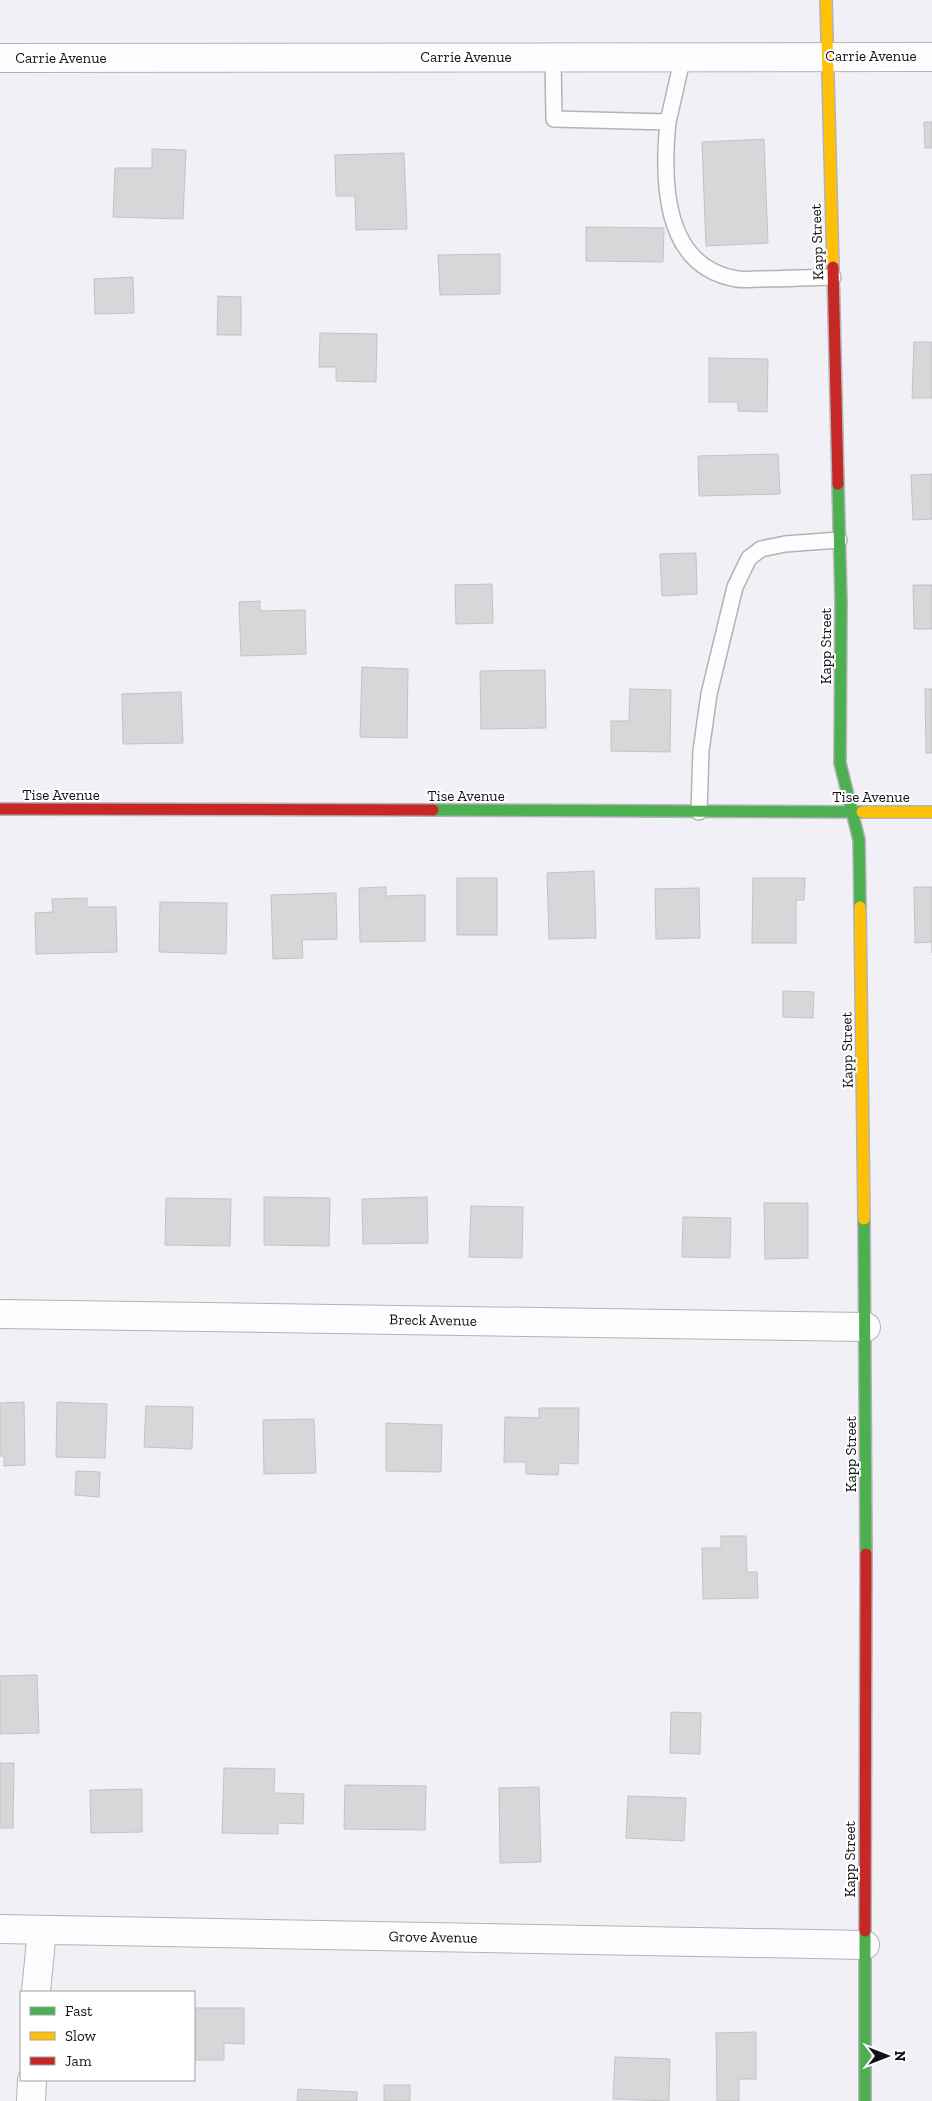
<svg xmlns="http://www.w3.org/2000/svg" width="932" height="2101" font-family="'Zilla Slab',serif">
  <style>
    .building { fill: #d8d6d8; stroke: #c4c2c3 }
    .lines { fill: none; stroke-linecap: round; stroke-linejoin: round }
    .lane-casing { stroke: #b3b3b7; stroke-width: 18 }
    .street-casing { stroke: #b3b3b7; stroke-width: 30 }
    .fast-casing { stroke: #b3b3b7; stroke-width: 14 }
    .slow-casing { stroke: #b3b3b7; stroke-width: 14 }
    .jam-casing { stroke: #b3b3b7; stroke-width: 14 }
    .lane { stroke: #fdfdfe; stroke-width: 15 }
    .street { stroke: #fdfdfe; stroke-width: 28 }
    .fast { stroke: #4caf50; stroke-width: 11 }
    .slow { stroke: #ffc107; stroke-width: 11 }
    .jam { stroke: #c62828; stroke-width: 11 }
    .labels { text-anchor: middle; dominant-baseline: central; stroke-width: 4; stroke-linejoin: round; paint-order: stroke }
    .street-label { font-size: 15px; fill: #121115; stroke: #fff }
  </style>
  <rect width="100%" height="100%" fill="#f1f0f6"/>
  <path class="building" d="M924,122H932V148H925Z
    M764,139L768,243L706,246L702,142Z
    M152,149L186,150L183,219L113,217L115,168H152Z
    M404,153L407,229L356,230L355,196H336L335,155Z
    M586,227L664,228L663,262L586,261Z
    M500,254V294L440,295L438,255Z
    M133,277L134,313L95,314L94,279Z
    M218,296L241,297V335H217Z
    M320,333L377,334L376,382L336,381V367H319Z
    M914,342H932V398H912Z
    M709,358L768,359L767,412L738,411V402H709Z
    M778,454L780,494L699,496L698,456Z
    M932,474V519L913,520L911,475Z
    M696,553L697,594L662,596L660,554Z
    M492,584L493,623L456,624L455,585Z
    M913,585H932V629H914Z
    M260,601V611L305,610L306,654L241,656L239,602Z
    M362,667L408,669L407,738L360,737Z
    M545,670L546,728L481,729L480,671Z
    M630,689L671,690L670,752L611,751V721H629Z
    M925,689H932V753H926Z
    M181,692L183,743L123,744L122,694Z
    M594,871L596,938L549,939L547,873Z
    M457,878H497V935H457Z
    M753,878H805L804,900H796V943H752Z
    M386,887V896L425,895V941L360,942L359,888Z
    M914,887H932V953V942L915,943Z
    M699,888L700,938L656,939L655,889Z
    M336,893L337,939L302,940L303,958L273,959L271,895Z
    M87,898V907H116L117,952L36,954L35,913L53,912L52,899Z
    M160,902L227,903L226,954L159,952Z
    M783,991L814,992L813,1018L783,1017Z
    M264,1197L330,1198L329,1246L264,1245Z
    M427,1197L428,1243L363,1244L362,1199Z
    M166,1198L231,1199L230,1246L165,1245Z
    M764,1203H808V1258L765,1259Z
    M471,1206L523,1207L522,1258L469,1257Z
    M683,1217L731,1218L730,1258L682,1257Z
    M24,1402L25,1465L4,1466V1456H0V1403Z
    M57,1402L107,1404L105,1458L56,1457Z
    M146,1406L193,1407L192,1449L144,1447Z
    M539,1408H579L578,1464L559,1463L558,1475L526,1474V1462H504L505,1417L539,1418Z
    M314,1419L316,1473L264,1474L263,1420Z
    M386,1423L442,1425L441,1472L386,1471Z
    M76,1471L100,1472L99,1497L75,1495Z
    M721,1536H746L747,1572H757L758,1598L703,1599L702,1548H721Z
    M37,1675L39,1733L0,1734V1676Z
    M671,1712L701,1713L700,1754L670,1753Z
    M0,1763H14L13,1828H0Z
    M224,1768L275,1769L274,1793L304,1794L303,1824L278,1823V1834L222,1833Z
    M345,1785L426,1786L425,1830L344,1829Z
    M539,1787L541,1862L500,1863L499,1788Z
    M142,1789V1832L91,1833L90,1790Z
    M628,1796L686,1798L684,1841L626,1838Z
    M194,2008H244V2044L224,2043V2060H194Z
    M756,2032V2079H739V2101H717L716,2033Z
    M615,2057L670,2059L669,2101L613,2099Z
    M384,2085H410V2101H384Z
    M298,2089L357,2092V2101H297Z"/>
  <g class="lines">
    <g class="lane-casing">
      <path id="lane" d="M553,57L554,119L668,122L683,56
        M668,122C662,181 663,267 737,279C744,280 753,279 760,279C784,279 808,278 833,277
        M699,812L701,751L709,694L735,587L749,558L761,549L785,544L839,540"/>
    </g>
    <g class="street-casing">
      <path id="street" d="M0,58L932,57
        M0,1314L866,1327
        M0,1929L865,1945
        M36,1992L42,1930
        M31,2101L32,2080"/>
    </g>
    <g class="fast-casing">
      <path id="fast" d="M838,484L841,601L840,763L859,840L860,907
        M433,810L862,812
        M864,1219L866,1554
        M865,2101V1931"/>
    </g>
    <g class="slow-casing">
      <path id="slow" d="M826,0L833,267
        M862,812H932
        M860,907L864,1219"/>
    </g>
    <g class="jam-casing">
      <path id="jam" d="M833,267L838,484
        M0,809L433,810
        M865,1931L866,1554"/>
    </g>
    <use href="#lane" class="lane"/>
    <use href="#street" class="street"/>
    <use href="#fast" class="fast"/>
    <use href="#slow" class="slow"/>
    <use href="#jam" class="jam"/>
  </g>
  <g class="labels">
    <g class="street-label">
      <text x="871" y="56">Carrie Avenue</text>
      <text x="466" y="57">Carrie Avenue</text>
      <text x="61" y="58">Carrie Avenue</text>
      <text transform="translate(817 242) rotate(-92)">Kapp Street</text>
      <text transform="translate(826 646) rotate(-90)">Kapp Street</text>
      <text x="61" y="795">Tise Avenue</text>
      <text x="466" y="796">Tise Avenue</text>
      <text x="871" y="797">Tise Avenue</text>
      <text transform="translate(847 1050) rotate(-91)">Kapp Street</text>
      <text transform="translate(433 1320) rotate(1)">Breck Avenue</text>
      <text transform="translate(851 1454) rotate(-90)">Kapp Street</text>
      <text transform="translate(850 1859) rotate(-90)">Kapp Street</text>
      <text transform="translate(433 1937) rotate(1)">Grove Avenue</text>
    </g>
  </g>
  <rect x="20" y="1991" width="175" height="90" fill="#ffffff" stroke="#a0a0a1"/>
  <rect x="30" y="2007" width="25" height="8" fill="#4caf50" stroke="#a0a0a1"/>
  <text x="65" y="2016" font-size="15" fill="#121115">Fast</text>
  <rect x="30" y="2032" width="25" height="8" fill="#ffc107" stroke="#a0a0a1"/>
  <text x="65" y="2041" font-size="15" fill="#121115">Slow</text>
  <rect x="30" y="2057" width="25" height="8" fill="#c62828" stroke="#a0a0a1"/>
  <text x="65" y="2066" font-size="15" fill="#121115">Jam</text>
  <g transform="translate(887 2056) rotate(90)" stroke="#ffffff" stroke-width="4" paint-order="stroke">
  <path d="M0-4L9 19L0 12L-9 19Z" fill="#121115"/>
  <text y="-8" font-size="14" font-weight="bold" text-anchor="middle" fill="#121115">N</text>
  </g>
</svg>
